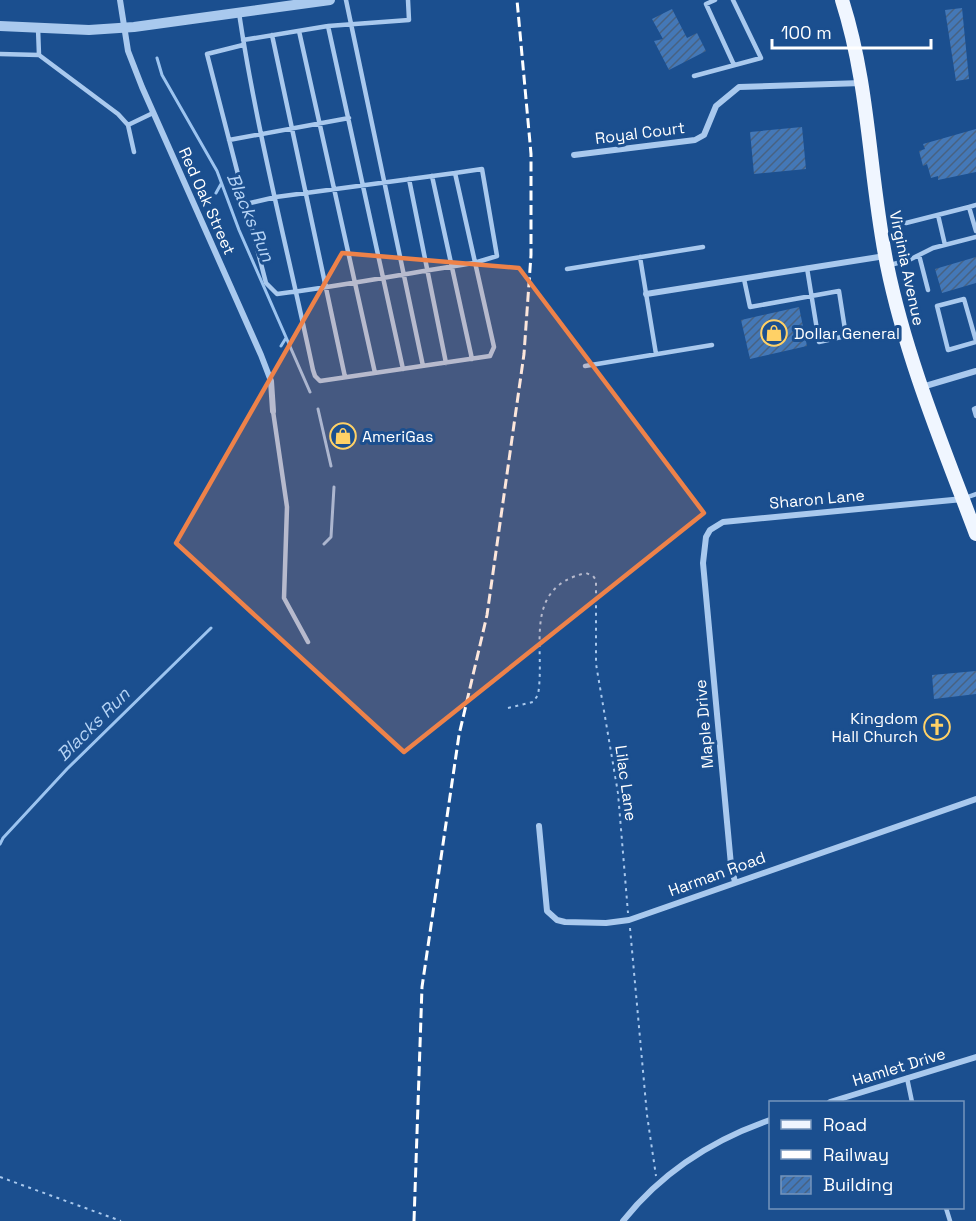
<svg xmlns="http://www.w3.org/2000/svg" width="976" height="1221" font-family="'Space Grotesk',sans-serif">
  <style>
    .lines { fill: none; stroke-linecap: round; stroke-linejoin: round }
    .stream { stroke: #9cc4f0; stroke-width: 3 }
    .building { fill: url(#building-hatch) }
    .path { stroke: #a9c9ee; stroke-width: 2; stroke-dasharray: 3 4.5; stroke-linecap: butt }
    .service { stroke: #a9c9ee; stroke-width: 4.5 }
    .minor { stroke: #a9c9ee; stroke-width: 6 }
    .tertiary { stroke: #a9c9ee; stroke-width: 10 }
    .primary { stroke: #f0f6ff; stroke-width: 14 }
    .rail { stroke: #fff; stroke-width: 3; stroke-dasharray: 10 4.5; stroke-linecap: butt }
    .marked { fill: #ee8249; fill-opacity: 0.2; stroke: #ee8249; stroke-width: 4.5; stroke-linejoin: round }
    .labels { text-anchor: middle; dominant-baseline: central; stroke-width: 6; stroke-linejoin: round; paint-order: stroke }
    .street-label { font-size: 16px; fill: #fff; stroke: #1b4f8f }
    .poi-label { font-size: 16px; fill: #fff; stroke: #1b4f8f; text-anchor: start }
    .water-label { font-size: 18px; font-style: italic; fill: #b5d3f5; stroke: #1b4f8f }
  </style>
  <defs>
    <pattern id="building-hatch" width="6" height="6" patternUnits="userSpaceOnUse" patternTransform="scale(1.5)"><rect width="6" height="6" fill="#4478b7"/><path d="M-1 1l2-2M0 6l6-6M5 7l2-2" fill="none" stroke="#486282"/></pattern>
  </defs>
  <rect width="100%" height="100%" fill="#1b4f8f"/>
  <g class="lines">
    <path class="stream" d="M157,58L162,75L217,171L239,230L310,392
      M216,193L221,184
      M281,346L286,338
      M318,409L331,466
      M324,544L331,537L334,487
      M0,844L3,838L67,769L211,628"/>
  </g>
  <path class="building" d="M962,8L969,79L956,81L945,10Z
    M672,9L687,38L697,33L706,51L669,70L654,41L663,39L652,19Z
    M802,127L806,169L754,174L750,132Z
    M976,129V172L938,180V176L931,178L927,164L923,166L919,151L925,149L923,144Z
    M976,257V283L942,293L935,269Z
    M799,307L807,346L750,359L741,320Z
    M976,671V694L934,699L932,675Z"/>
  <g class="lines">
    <path class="path" d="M508,708L533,702L538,695C546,647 521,588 586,573L593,576L596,580V664L618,793L628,913
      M630,928L647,1115L656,1176
      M0,1177L121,1221"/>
    <path class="service" d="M346,0L423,366
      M715,0L706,4L734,65
      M239,13C257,133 288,251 313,370L315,376L320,381L490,356L494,347L455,173L482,169L497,256L474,263C408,273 343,286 277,294L266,283L207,54L243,45
      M38,28L39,55
      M299,31L375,373
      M272,35L345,377
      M243,40L328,26
      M0,54L39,55L118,114L128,125L134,152
      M694,76L761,58L733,0
      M128,125L153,113
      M229,140L349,118
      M432,176L472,359
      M409,179L446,363
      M246,204L276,197L455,173
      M976,205L969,207L976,231
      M938,215L945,245
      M906,223L969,207
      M919,255L928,290
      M640,257L656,354
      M890,265L909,260L933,248L976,237
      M567,269L703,247
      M744,279L750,307L839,291L846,336L819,342L807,268
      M976,341L964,299L937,306L948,350L976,342
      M585,366L712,345
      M403,369L328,26L409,20L408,0
      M976,408L974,409L976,416
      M273,411L287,507L284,598L308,642
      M965,498L976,494
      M907,1078L912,1102
      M946,1208L950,1221"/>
    <path class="minor" d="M120,0L128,51L142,87L261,355L271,381L273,411
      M574,155L695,140L704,135L716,106L739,87L862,83
      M646,294L885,256
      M922,387L976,371
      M539,826L547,911L557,920L565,922L606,923L629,920L976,799
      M735,882L731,865L703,563L706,537L710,530L723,522L963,499
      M830,1102L976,1057
      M623,1221C662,1172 712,1140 770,1120"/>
    <path class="tertiary" d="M0,26L89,30L134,27L330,0"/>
    <path class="primary" d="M842,0C870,87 869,177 887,265C906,358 943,446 976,534"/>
    <path class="rail" d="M414,1221L422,987L459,735L487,615L524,354L531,255V154L517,0"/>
  </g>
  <path class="marked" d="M342,253L519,268L704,513L404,752L176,543Z"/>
  <defs>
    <g id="shop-ring" transform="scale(1.35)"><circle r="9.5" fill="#1b4f8f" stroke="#ffd166" stroke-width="1.5"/><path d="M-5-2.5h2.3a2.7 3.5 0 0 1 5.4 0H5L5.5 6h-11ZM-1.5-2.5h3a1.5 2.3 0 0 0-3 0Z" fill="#ffd166"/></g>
    <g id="church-ring" transform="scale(1.35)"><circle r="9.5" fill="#1b4f8f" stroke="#ffd166" stroke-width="1.5"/><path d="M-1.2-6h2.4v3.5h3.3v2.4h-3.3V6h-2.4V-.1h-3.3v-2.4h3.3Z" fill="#ffd166"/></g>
  </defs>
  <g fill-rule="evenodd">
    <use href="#shop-ring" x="774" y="333"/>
    <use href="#shop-ring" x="343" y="436"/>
    <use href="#church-ring" x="937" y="727"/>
  </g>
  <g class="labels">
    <g class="street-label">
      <text transform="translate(640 133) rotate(-7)">Royal Court</text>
      <text transform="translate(207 201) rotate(66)">Red Oak Street</text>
      <text transform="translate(907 268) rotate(78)">Virginia Avenue</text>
      <text transform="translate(817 499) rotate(-5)">Sharon Lane</text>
      <text transform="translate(704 724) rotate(-95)">Maple Drive</text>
      <text transform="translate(626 783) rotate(82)">Lilac Lane</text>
      <text transform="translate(717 874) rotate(-20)">Harman Road</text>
      <text transform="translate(899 1067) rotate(-17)">Hamlet Drive</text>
    </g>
    <g class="poi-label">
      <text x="794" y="333">Dollar General</text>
      <text x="362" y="436">AmeriGas</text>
      <text x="918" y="718" text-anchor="end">Kingdom<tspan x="918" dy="18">Hall Church</tspan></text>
    </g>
    <g class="water-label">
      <text transform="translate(251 217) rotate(67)">Blacks Run</text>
      <text transform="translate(93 724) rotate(-45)">Blacks Run</text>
    </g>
  </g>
  <rect x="769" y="1101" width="195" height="108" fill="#1b4f8f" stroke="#7695bc" stroke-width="1.5"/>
  <rect x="781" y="1120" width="30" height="9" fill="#f0f6ff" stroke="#7695bc" stroke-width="1.5"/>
  <text x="823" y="1131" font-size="18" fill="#ffffff">Road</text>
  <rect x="781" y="1150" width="30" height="9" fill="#ffffff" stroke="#7695bc" stroke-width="1.5"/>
  <text x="823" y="1161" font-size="18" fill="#ffffff">Railway</text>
  <rect x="781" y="1176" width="30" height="18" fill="url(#building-hatch)" stroke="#7695bc" stroke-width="1.5"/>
  <text x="823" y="1191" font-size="18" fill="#ffffff">Building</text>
  <path d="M772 39v9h159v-9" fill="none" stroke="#ffffff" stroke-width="3"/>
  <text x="781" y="39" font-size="18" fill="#ffffff" stroke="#1b4f8f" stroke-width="4.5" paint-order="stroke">100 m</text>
</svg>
